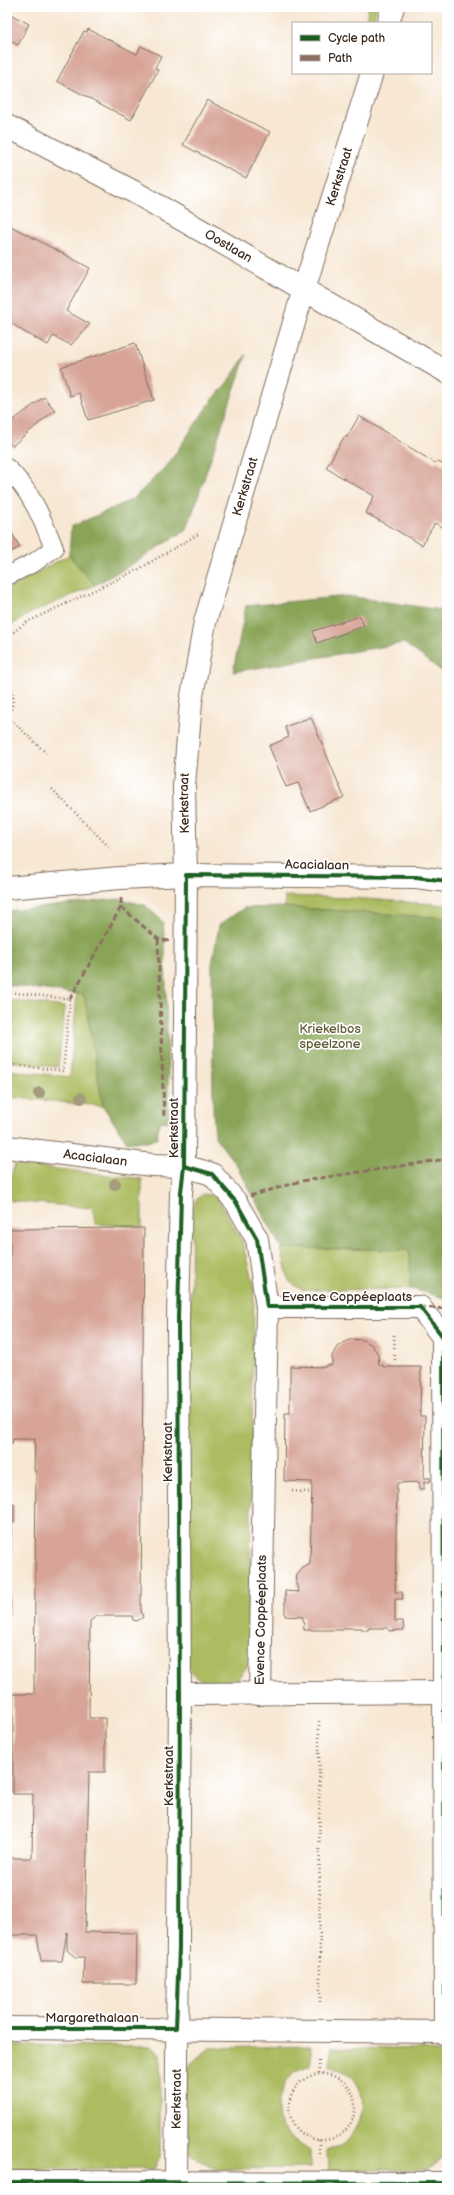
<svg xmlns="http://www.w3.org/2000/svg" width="454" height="2195" font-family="'Balsamiq Sans',sans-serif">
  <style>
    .green { fill: #acbc60; stroke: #74733f }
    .forest { fill: #89a456; stroke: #62673a }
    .building { fill: #d7a497 }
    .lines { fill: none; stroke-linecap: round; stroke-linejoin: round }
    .service-casing { stroke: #7d6c5d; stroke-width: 20 }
    .minor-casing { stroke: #7d6c5d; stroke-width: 24 }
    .path { stroke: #7d6c5d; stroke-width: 2.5; stroke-dasharray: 1 3; stroke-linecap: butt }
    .service { stroke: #fff; stroke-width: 18 }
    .minor { stroke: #fff; stroke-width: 22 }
    .quiet { stroke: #8d6e63; stroke-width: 3; stroke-dasharray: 6 3; stroke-linecap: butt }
    .cycleway-casing { stroke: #fff; stroke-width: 6 }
    .cycleway { stroke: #1b5e20; stroke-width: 4 }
    .tree { fill: #a69b7c }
    .labels { text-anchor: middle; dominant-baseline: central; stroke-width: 3.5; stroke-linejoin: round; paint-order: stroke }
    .street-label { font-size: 13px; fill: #3b2a1e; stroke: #fff }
    .park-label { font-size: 13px; fill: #635d35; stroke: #fff }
  </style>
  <rect width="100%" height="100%" fill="#fff"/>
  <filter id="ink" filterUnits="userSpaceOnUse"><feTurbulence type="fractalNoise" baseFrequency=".025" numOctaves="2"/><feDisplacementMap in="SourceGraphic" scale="8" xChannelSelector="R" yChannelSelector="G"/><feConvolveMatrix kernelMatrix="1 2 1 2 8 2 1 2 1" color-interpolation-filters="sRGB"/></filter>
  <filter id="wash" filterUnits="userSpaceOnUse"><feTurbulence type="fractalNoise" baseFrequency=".012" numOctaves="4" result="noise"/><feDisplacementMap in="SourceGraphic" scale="16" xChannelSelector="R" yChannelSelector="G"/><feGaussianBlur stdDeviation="0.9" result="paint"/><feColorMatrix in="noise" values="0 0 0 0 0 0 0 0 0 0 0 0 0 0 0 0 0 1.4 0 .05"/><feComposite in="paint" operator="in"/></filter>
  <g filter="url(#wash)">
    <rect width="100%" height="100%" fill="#f7e7d3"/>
    <path class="green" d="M368,7H377L372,23H366Z
      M69,555L95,585L29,614L7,628V589Z
      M285,896L352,898L447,905V918L284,907Z
      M77,994H84L103,1106L7,1097V1070L70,1077Z
      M7,1000L65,1007L58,1067L7,1061Z
      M15,1164L142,1179V1227L95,1224L93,1208L11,1201L7,1187Z
      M203,1194L216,1196L242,1241L254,1288L249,1664L237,1680C212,1683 191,1688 186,1656L192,1210L197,1199Z
      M281,1248L410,1250L411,1289L302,1290L289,1281Z
      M7,2045L152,2046L160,2055V2158L153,2169H7Z
      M311,2046V2066C306,2068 298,2070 294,2073C282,2084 273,2108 281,2124C287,2136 299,2144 310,2151V2168L215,2169L190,2153L182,2133L183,2077L192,2062L210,2048Z
      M331,2048L425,2049L441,2055L447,2061V2153L438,2163L427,2170H328L327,2151C333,2148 341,2145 346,2141C364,2124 370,2093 350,2075C345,2071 337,2069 330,2066Z"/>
    <path class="forest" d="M246,355L187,529L131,565L95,585L69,555L71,527L133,499L169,463L209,404L227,383Z
      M347,596L447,611V675L404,643L233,672L246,606Z
      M119,899L145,905L163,922L165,948L169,1121L159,1122L157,1138L148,1142H127L103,1106L84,995L7,985V911Z
      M284,907L447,918V1297L445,1298L411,1289L409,1250L281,1248L237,1166L215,1137L213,1110L212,964L219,925L244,908Z"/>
    <g id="blocks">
      <path class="building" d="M12,15L29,24L18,45L7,39V24Z
        M88,29L137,54L141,46L161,56L155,68L158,70L131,120L57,81L84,31L87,32Z
        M207,100L270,132L246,178L183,145Z
        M7,224L90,268L66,311L90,324L71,345L53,336L48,345L24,332L7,320Z
        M135,343L154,400L88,420L79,393L70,396L61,367Z
        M44,397L55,410L12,446L7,440V425Z
        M359,416L435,463L437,461L447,467V519L442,527L435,523L422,545L366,513L374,496L326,468L344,437H347Z
        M7,525L20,547L7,554Z
        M360,616L364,626L317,643L313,631Z
        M311,717L344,797L310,811L298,783L286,787L269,746L289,737L285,727Z
        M144,1228L141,1611L143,1617L137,1621L133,1620L132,1616H97L90,1621L89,1718H105V1772H89L85,1932L137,1933L136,1984H83L84,1957H75L67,1950V1932L62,1961H41L37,1935H7V1858H32L33,1794H13V1694H34L36,1471H34L35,1439H13L12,1444L7,1449V1342H9L10,1279H7V1268H10V1229Z
        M352,1339L363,1340L372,1345L378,1354L379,1365H383V1367H421L420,1416H425L424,1478H430V1482H424V1489H419V1482L397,1483L395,1592H402L403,1599H395V1621H403L404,1630L389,1631L388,1628H369L368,1630H363L362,1628H344L343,1630H304L303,1617L285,1616V1591L299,1592L296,1584L297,1575L303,1568L310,1564L312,1482L284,1481L285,1413H290V1366L326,1367V1365H332V1356L337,1347L344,1342Z
        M7,1504H14V1523H11L10,1616H7Z"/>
    </g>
  </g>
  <g filter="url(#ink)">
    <use href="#blocks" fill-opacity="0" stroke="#7d6c5d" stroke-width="1"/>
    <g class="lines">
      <g class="service-casing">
        <path id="service" d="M7,468C31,491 42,518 54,548L35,562L7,576"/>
      </g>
      <g class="minor-casing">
        <g id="minor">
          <path d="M388,23L393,7"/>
          <path id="s1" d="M7,126L136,193L447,372"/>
          <path d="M7,888L120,878L186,875L416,877L447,881"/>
          <path id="s2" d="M7,1147L152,1165L184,1166L212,1174L236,1202L257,1239L267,1307L260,1694"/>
          <path d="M267,1307H420L443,1337L445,2032L447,2035"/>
          <path d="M180,1694L444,1692"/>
          <path d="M7,2028L447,2032"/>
          <path d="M7,2182L447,2183"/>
          <path id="s3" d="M176,2183L180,1694L178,1319L181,1192L184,1166L186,875L184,786L191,702L205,622L304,289L372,73"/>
        </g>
      </g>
      <path class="path" d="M7,637L27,622L139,569L200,533
        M7,678C15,692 15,703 8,716
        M8,717L46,753
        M52,789L111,849
        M7,992L70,999L63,1071L7,1064
        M394,1335L395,1363
        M292,1491L309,1492
        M319,1721L320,2002
        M319,2074V2061
        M289 2107a33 33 0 1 1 66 0a33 33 0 1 1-66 0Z
        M319,2153V2140"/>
      <use href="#service" class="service"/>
      <use href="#minor" class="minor"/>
      <path class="quiet" d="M121,898V907L158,939L169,941
        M158,939L164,1117
        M70,999L121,907
        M250,1196L301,1181L447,1159
        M420,1307L447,1309"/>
      <g class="cycleway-casing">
        <path id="cycleway" d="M184,1166L212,1174L236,1202L257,1239L267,1307H420L443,1337L445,2032L447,2035
          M7,2028H176L179,1948L180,1694L178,1319L181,1192L184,1166L186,875L416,877L447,881
          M7,2182L447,2183"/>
      </g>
      <use href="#cycleway" class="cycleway"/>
    </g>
    <g class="tree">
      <circle cx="39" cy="1093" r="6"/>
      <circle cx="81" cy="1098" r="6"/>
      <circle cx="115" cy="1184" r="6"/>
    </g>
  </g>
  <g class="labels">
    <g class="street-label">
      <text stroke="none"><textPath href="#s3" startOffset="2028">Kerkstraat</textPath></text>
      <text stroke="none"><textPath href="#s1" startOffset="252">Oostlaan</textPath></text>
      <text stroke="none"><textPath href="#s3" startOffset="1704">Kerkstraat</textPath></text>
      <text stroke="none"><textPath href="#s3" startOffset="1380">Kerkstraat</textPath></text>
      <text transform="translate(317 865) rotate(1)">Acacialaan</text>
      <text transform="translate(174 1128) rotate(-90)">Kerkstraat</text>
      <text stroke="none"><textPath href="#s2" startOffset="89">Acacialaan</textPath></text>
      <text x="347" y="1297">Evence Coppéeplaats</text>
      <text transform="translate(168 1452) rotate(-90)">Kerkstraat</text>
      <text transform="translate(261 1620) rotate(-89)">Evence Coppéeplaats</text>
      <text transform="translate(169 1776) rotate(-90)">Kerkstraat</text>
      <text x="92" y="2018">Margarethalaan</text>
      <text stroke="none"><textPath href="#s3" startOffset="84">Kerkstraat</textPath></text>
    </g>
    <g class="park-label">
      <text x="330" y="1029">Kriekelbos<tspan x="330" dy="15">speelzone</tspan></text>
    </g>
  </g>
  <rect width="454" height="2195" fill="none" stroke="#fff" stroke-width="24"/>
  <rect x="292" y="22" width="140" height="52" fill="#ffffff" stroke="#b1aaa5"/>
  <rect x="300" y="35" width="20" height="6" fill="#1b5e20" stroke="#b1aaa5"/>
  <text x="328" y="42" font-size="12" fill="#3b2a1e">Cycle path</text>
  <rect x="300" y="55" width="20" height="6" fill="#8d6e63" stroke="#b1aaa5"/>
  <text x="328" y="62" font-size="12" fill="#3b2a1e">Path</text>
</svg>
